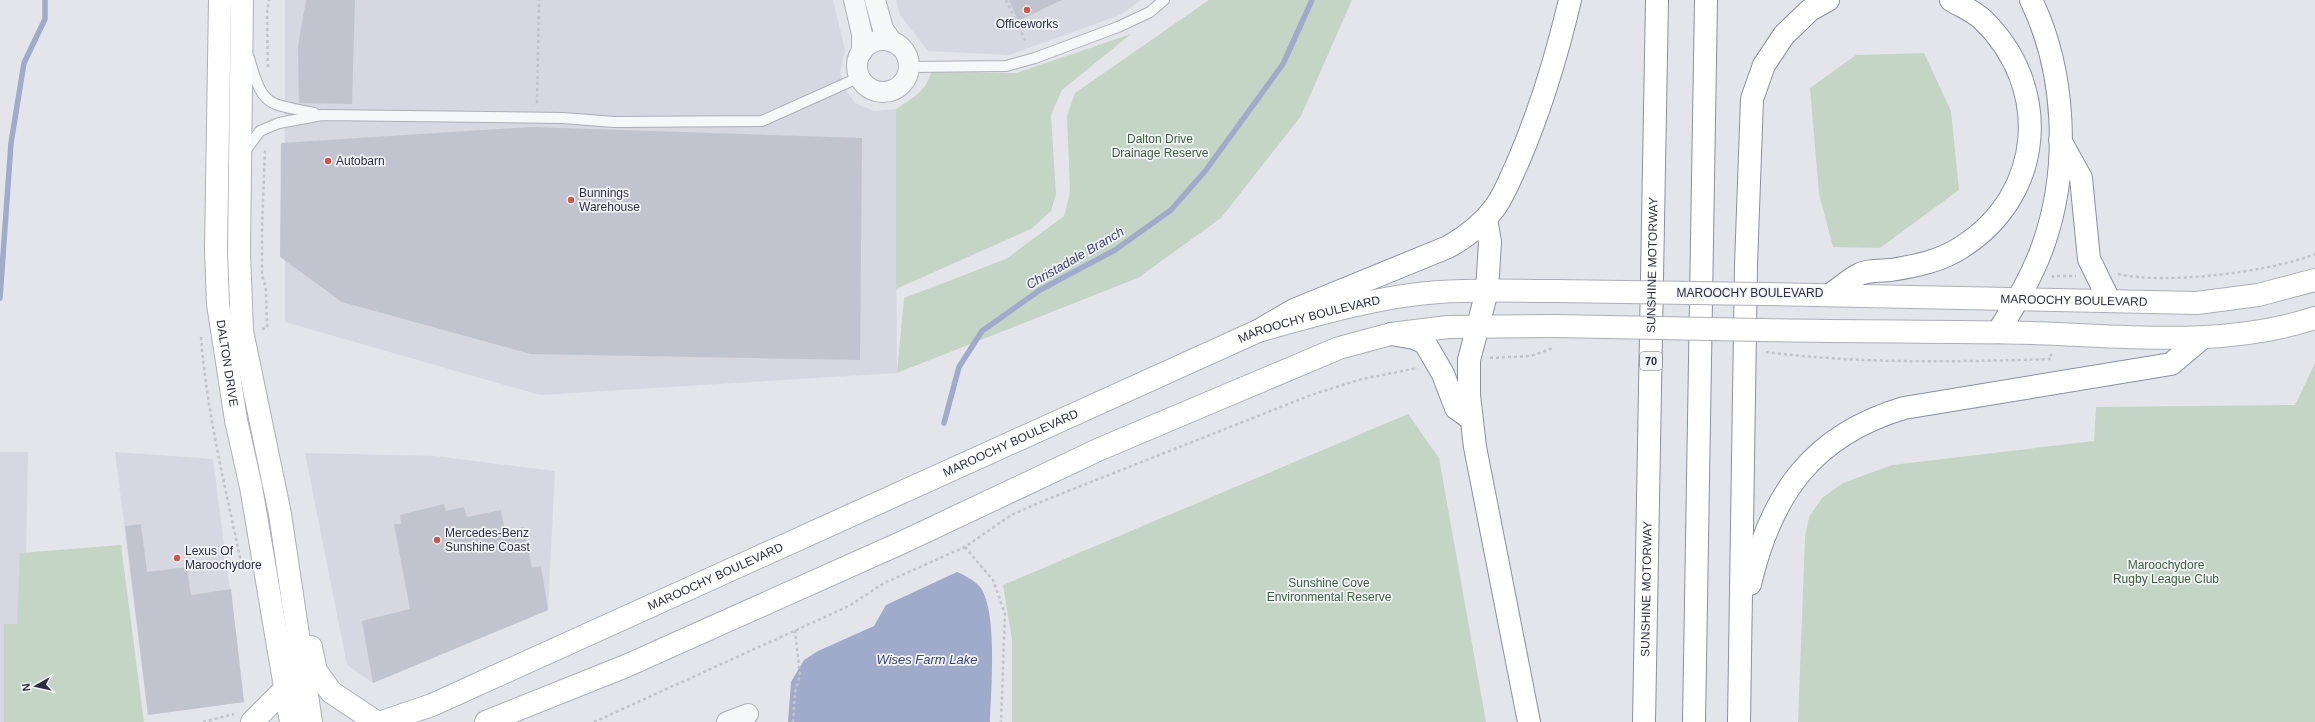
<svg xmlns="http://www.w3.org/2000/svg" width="2315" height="722" font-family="Arial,sans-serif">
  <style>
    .built { fill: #d6d7e0 }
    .green { fill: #c5d5c5 }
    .water { fill: #a0aaca }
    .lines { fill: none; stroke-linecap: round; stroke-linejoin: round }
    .stream { stroke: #a0aaca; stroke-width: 5.5 }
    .building { fill: #c1c3ce }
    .lane-casing { stroke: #adaeb9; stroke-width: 12 }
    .street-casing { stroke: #adaeb9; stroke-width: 22 }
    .secondary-casing { stroke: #adaeb9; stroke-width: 24 }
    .highway-casing { stroke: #8b8fa2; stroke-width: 24 }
    .path { stroke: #c1c3ca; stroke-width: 2.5; stroke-dasharray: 3 3; stroke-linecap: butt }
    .lane { stroke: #f6f7f9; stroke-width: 10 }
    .street { stroke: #f6f7f9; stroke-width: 20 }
    .secondary { stroke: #fff; stroke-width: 22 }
    .highway { stroke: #fff; stroke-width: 22 }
    .secondary-bridge-casing { stroke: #adaeb9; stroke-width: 24; stroke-linecap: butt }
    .secondary-bridge { stroke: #fff; stroke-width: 22 }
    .poi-dot { fill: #cc584d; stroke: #f3f4f8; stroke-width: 1.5 }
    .labels { text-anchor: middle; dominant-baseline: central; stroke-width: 3.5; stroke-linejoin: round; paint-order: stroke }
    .shield { fill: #f3f4f8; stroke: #686a79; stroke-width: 1 }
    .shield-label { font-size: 11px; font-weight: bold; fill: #2c2f43 }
    .poi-label { font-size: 12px; fill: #2c2f43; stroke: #f3f4f8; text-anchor: start }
    .park-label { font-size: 12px; fill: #395f3b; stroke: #f3f4f8 }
    .street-label { font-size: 12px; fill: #2c2f43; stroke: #f3f4f8 }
    .water-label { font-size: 13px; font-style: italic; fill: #364477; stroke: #f3f4f8 }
  </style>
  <rect width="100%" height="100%" fill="#e4e5eb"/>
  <path class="built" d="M285,0H833L845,50L840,71L845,89L855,103L874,111L896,109L897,373L540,395L285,322Z
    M896,0H1141L1120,15L1009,55L928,51L900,15Z
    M0,452H28L23,722H0Z
    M115,452L213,459L244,702L148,715Z
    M305,453L435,456L555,471L548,610L373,683L347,665Z"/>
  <path class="green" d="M1209,0H1352L1301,116L1221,218L1138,278L897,373L904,298L1006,259L1064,216L1070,193L1067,116L1075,93Z
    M1131,34L1062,90L1051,115L1056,194L1051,211L1031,229L896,289V109C911,99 927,91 931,72L1016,73Z
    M1924,53L1951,111L1959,190L1880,248L1833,247L1819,194L1810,88L1856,55Z
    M2315,363V722H1798L1805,537L1809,517L1822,498L1843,483L1892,465L2094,441L2096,407L2295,405Z
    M1408,414L1439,458L1486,722H1012V640L1003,585Z
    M121,545L144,722H4V624H17L20,553Z"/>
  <path class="water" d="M957,572C966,576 974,580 980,587C998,610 991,692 990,722H788L791,682L804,660L818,651L874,626L886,605Z"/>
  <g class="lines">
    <path class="stream" d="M0,298L11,143L24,63L45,19V0
      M944,423L959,367L982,331L1040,290L1115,250L1171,210L1206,170L1283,64L1312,0"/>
  </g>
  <path class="building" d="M306,0H355L352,104L299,103L298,46Z
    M1009,0H1062L1018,21Z
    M531,127L862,138L860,360L531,354L342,302L280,257L281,143Z
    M444,504L446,511L464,507L467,517L501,510L505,531L524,527L532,568L541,566L548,610L373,683L362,621L410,609L394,524H401L400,515Z
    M141,524L147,572L187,567L191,595L231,589L244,702L148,715L125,526Z"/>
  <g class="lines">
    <g class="lane-casing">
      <path id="lane" d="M249,58C263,107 266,103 314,113
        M909,67L1006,66L1035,58L1118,27L1150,12L1164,0
        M243,154L260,131L279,123L322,115L563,118L614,122L762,121L860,77"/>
    </g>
    <g class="street-casing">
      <path id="street" d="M854,0L862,34V52
        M875,0L883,29L892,42
        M857 66a26 26 0 1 1 52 0a26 26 0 1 1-52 0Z
        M727,722L748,714"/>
    </g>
    <g class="secondary-casing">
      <g id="secondary">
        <path id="s1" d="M220,0L216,250L218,304L236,420L251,487L291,722"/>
        <path d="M242,0L239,252L242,331L280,514L311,722"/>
        <path id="s2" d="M1763,294L2197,303L2258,295L2315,280"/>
        <path d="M1763,330C1853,332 1943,331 2032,333C2127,336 2223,348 2315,318"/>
        <path d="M311,647L316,671L331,692L376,722"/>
        <path d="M252,722L286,688"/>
        <path id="s3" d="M382,722L432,705L1258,331C1315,315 1379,296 1439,292C1478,289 1517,291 1555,291"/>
        <path d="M486,722L626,666L903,542L1100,449L1339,348L1391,334L1448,327L1555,326"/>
      </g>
    </g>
    <g class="highway-casing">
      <g id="highway">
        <path d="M2060,140L2081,178L2089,259L2109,300"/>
        <path d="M1486,219L1490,242L1487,291L1469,360V395L1475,447L1529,722"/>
        <path d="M1831,294C1840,288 1849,280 1858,275C1867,270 1881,271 1891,270C1916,266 1941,261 1962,247C2045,194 2052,86 1982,19C1973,11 1961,6 1951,0"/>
        <path d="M1258,331L1294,310L1448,247C1466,237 1483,224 1496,206C1505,193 1511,177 1518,162C1540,111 1557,55 1570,0"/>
        <path d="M1998,332C2016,303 2033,275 2044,243C2070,167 2066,72 2031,0"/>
        <path d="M1391,334L1414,338L1425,343L1443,374L1456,408L1471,419"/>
        <path d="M1750,584C1771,494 1813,435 1904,408L2171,364L2202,338"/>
        <path id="s4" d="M1644,722L1657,0"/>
        <path d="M1694,722L1706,0"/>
        <path d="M1739,722L1746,265L1752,99L1764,65L1784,35L1810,10L1828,0"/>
      </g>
    </g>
    <path class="path" d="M1006,0L1026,42
      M268,67L267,13L269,0
      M537,103L539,0
      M2118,274C2165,285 2271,272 2315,254
      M2053,278V276H2076
      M262,329L267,328L266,290L262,274V228L265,149
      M201,337C207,416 227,494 243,572
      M1766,352C1860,364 1957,362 2051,359V353
      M1490,358L1531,356L1553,348
      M965,547L993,580L1005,614L1001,722
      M203,722L234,714
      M594,722L849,606L884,583L965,547L1011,515L1048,499L1311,395L1362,379L1418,368
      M793,722L795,692L800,675L795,630"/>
    <use href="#lane" class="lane"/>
    <use href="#street" class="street"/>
    <use href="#secondary" class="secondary"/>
    <use href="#highway" class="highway"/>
    <g class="secondary-bridge-casing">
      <path id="secondary-bridge" d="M1555,291L1763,294
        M1555,326L1763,330"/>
    </g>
    <use href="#secondary-bridge" class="secondary-bridge"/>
  </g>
  <g class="poi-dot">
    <circle cx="1027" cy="10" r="4"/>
    <circle cx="328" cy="161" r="4"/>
    <circle cx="571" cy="200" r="4"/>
    <circle cx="437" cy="540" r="4"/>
    <circle cx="177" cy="558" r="4"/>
  </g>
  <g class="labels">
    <rect class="shield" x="1640" y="352" width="22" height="18" rx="3"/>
    <g class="shield-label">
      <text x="1651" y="361">70</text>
    </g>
    <g class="poi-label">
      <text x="1027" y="24" text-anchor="middle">Officeworks</text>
      <text x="336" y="161">Autobarn</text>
      <text x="579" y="193">Bunnings<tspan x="579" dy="14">Warehouse</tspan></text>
      <text x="445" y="533">Mercedes-Benz<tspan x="445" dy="14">Sunshine Coast</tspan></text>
      <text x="185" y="551">Lexus Of<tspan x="185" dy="14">Maroochydore</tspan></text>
    </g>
    <g class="park-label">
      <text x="1160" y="139">Dalton Drive<tspan x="1160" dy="14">Drainage Reserve</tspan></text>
      <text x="2166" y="565">Maroochydore<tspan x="2166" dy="14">Rugby League Club</tspan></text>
      <text x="1329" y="583">Sunshine Cove<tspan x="1329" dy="14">Environmental Reserve</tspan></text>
    </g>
    <g class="street-label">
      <text stroke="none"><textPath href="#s4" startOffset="457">SUNSHINE MOTORWAY</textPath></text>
      <text x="1750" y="293">MAROOCHY BOULEVARD</text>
      <text stroke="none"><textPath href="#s2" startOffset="311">MAROOCHY BOULEVARD</textPath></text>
      <text stroke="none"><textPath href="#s3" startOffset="1012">MAROOCHY BOULEVARD</textPath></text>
      <text stroke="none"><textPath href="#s1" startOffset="364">DALTON DRIVE</textPath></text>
      <text stroke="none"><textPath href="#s3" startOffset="688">MAROOCHY BOULEVARD</textPath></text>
      <text stroke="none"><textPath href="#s3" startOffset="364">MAROOCHY BOULEVARD</textPath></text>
      <text stroke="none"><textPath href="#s4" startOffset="133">SUNSHINE MOTORWAY</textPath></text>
    </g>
    <g class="water-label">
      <text transform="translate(1075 258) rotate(-30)">Christadale Branch</text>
      <text x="927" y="659">Wises Farm Lake</text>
    </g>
  </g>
  <g transform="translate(36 686) rotate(262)" stroke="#f3f4f8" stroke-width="3" paint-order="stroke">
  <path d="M0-3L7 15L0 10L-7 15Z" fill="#2c2f43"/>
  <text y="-6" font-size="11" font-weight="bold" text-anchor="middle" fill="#2c2f43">N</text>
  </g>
</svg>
